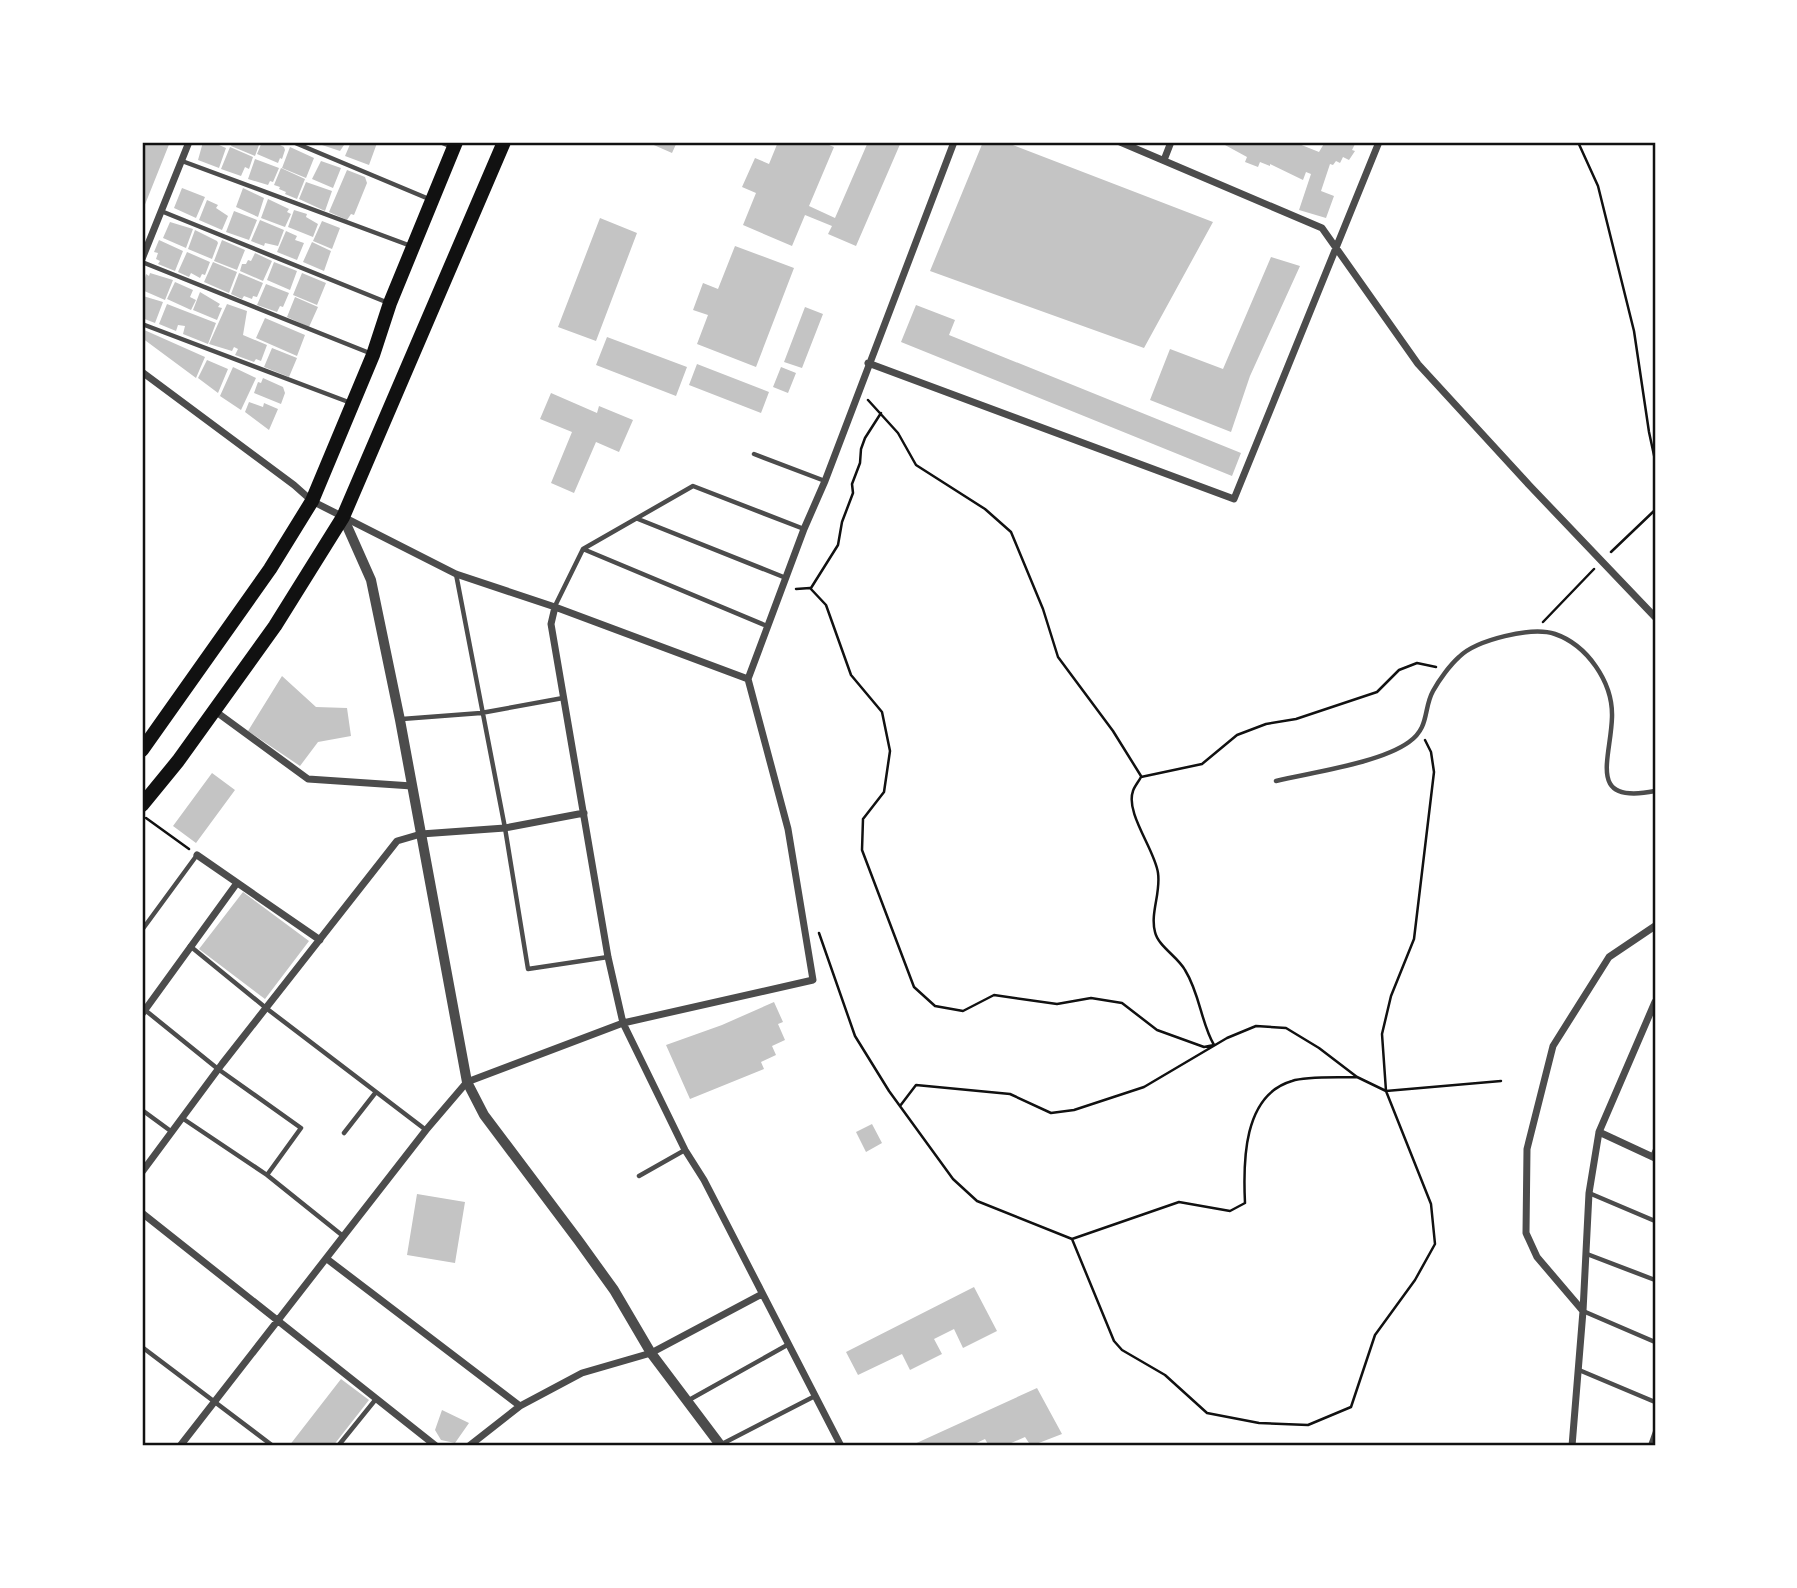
<svg xmlns="http://www.w3.org/2000/svg" width="1797" height="1588" font-family="'Asap Condensed',sans-serif">
  <style>
    .building { fill: #c4c4c4 }
    .lines { fill: none; stroke-linecap: round; stroke-linejoin: round }
    .path { stroke: #111; stroke-width: 2.5 }
    .service { stroke: #4c4c4c; stroke-width: 4.5 }
    .minor { stroke: #4c4c4c; stroke-width: 7 }
    .tertiary { stroke: #4c4c4c; stroke-width: 10 }
    .primary { stroke: #111; stroke-width: 14 }
    .neatline { fill: none; stroke: #111; stroke-width: 2.5 }
  </style>
  <rect width="100%" height="100%" fill="#fff"/>
  <path class="building" d="M142,142H170L142,212Z
    M203,142H212L226,148L219,168L198,160Z
    M233,142H260L255,156L231,146Z
    M262,142H274L284,147L285,150L282,159L280,158L278,163L257,154Z
    M313,142H346L340,151Z
    M351,142H382L381,145L377,143L369,165L345,156Z
    M647,142H677L672,153Z
    M778,142H822L834,147L809,206L835,218L868,142H901L856,246L828,234L832,226L805,215L792,246L743,225L756,193L742,187L755,158L769,164Z
    M983,142H1005L1213,222L1144,348L930,271Z
    M1227,142H1294L1319,152L1325,142H1356L1352,150L1355,151L1349,160L1343,157L1340,163L1336,161L1333,165L1330,164L1321,191L1334,196L1326,218L1299,210L1311,174L1306,172L1303,180L1270,164V166L1260,162L1258,167L1245,162L1247,157L1225,145Z
    M230,147L253,157L249,169L245,167L241,176L221,169Z
    M290,147L314,158L306,178L282,168Z
    M255,159L279,168L273,182L270,181L268,185L248,179Z
    M321,161L341,168L333,188L312,179Z
    M281,168L305,179L297,199L285,194L286,192L279,189L280,187L274,185Z
    M347,170L365,177L367,183L354,215L351,214L347,220L329,212Z
    M306,182L332,191L325,211L299,199Z
    M182,188L205,197L196,218L174,208Z
    M243,188L264,198L258,217L236,207Z
    M268,199L289,209L287,212L291,214L285,227L261,218Z
    M207,200L218,205L216,208L228,216L222,230L199,220Z
    M294,210L307,214L306,217L318,224L313,237L288,227Z
    M234,211L257,220L249,240L226,232Z
    M600,218L637,233L596,341L558,327Z
    M260,220L284,230L278,246L265,243L264,246L251,241Z
    M322,221L340,228L332,249L313,241Z
    M170,222L193,229L186,248L163,238Z
    M195,230L217,241L218,243L212,259L188,249Z
    M286,231L297,236L295,240L304,243L297,260L277,252Z
    M159,240L183,251L175,271L158,264L160,261L156,259L158,253L154,252Z
    M222,240L245,250L237,270L214,261Z
    M312,242L331,251L324,271L303,262Z
    M735,246L794,268L756,367L697,344L708,315L693,310L703,283L718,289Z
    M187,252L210,262L205,275L202,274L200,278L191,273L189,277L178,272Z
    M255,253L272,261L263,281L240,271L242,264H246L248,260L251,261Z
    M1271,257L1300,266L1250,376L1231,432L1150,400L1170,349L1223,369Z
    M213,262L237,272L229,293L204,282Z
    M274,262L297,271L290,290L267,280Z
    M150,273L173,280L165,300L142,290L146,274L149,276Z
    M239,273L263,283L257,297L253,296L252,299L244,296L242,299L231,294Z
    M302,273L326,283L317,305L293,295Z
    M175,282L193,290L190,297L196,300L191,310L167,299Z
    M266,284L289,293L283,307L280,306L277,312L257,305Z
    M200,292L220,304L218,307L222,308L217,320L193,310Z
    M143,296L163,302L155,323L142,318Z
    M295,297L318,307L309,327L287,317Z
    M167,304L216,323L208,344L183,334L185,326L178,325L176,331L159,324Z
    M227,304L247,311L243,335L267,345L261,361L256,359L254,362L235,355L238,349L234,347L232,351L209,344Z
    M916,305L955,320L949,335L1241,453L1232,476L901,342Z
    M805,307L823,314L802,368L784,362Z
    M265,318L305,335L297,356L256,338Z
    M142,329L205,357L196,378L142,338Z
    M607,337L687,367L676,396L596,365Z
    M272,348L297,358L289,377L264,367Z
    M207,360L228,369L218,393L198,378Z
    M697,364L769,392L761,413L689,385Z
    M233,367L256,378L241,410L220,396Z
    M781,367L796,373L788,393L773,387Z
    M263,378L283,387L285,393L281,404L254,393L258,382L261,383Z
    M551,393L597,413L599,406L633,420L619,452L596,442L574,493L551,483L572,432L540,419Z
    M249,402L263,407L264,403L278,409L269,430L245,412Z
    M282,676L316,707L347,708L351,736L318,742L300,766L248,731Z
    M212,773L235,790L196,843L173,826Z
    M243,892L309,941L265,999L199,949Z
    M774,1002L783,1022L778,1024L785,1040L772,1046L776,1055L761,1062L764,1069L690,1099L666,1045L722,1025Z
    M872,1124L882,1143L866,1152L856,1132Z
    M417,1194L465,1202L455,1263L407,1255Z
    M974,1287L997,1331L963,1348L954,1329L934,1339L942,1354L910,1370L902,1354L858,1375L846,1352Z
    M341,1379L369,1400L333,1446H289Z
    M1037,1388L1062,1434L1031,1446L1025,1437L1009,1444L1010,1446H989L985,1439L970,1446H910Z
    M442,1410L469,1423L455,1443L441,1440L435,1430Z"/>
  <g class="lines">
    <path class="path" d="M1578,142L1598,186L1634,331L1649,432L1655,460
      M868,400L898,433L916,465L985,509L1011,532L1043,609L1058,657L1113,731L1141,776
      M1611,552L1655,510
      M811,588L838,545L842,522L853,493L852,484L860,463L861,449L865,438L881,413
      M796,589L810,588L826,605L851,675L882,712L890,751L884,792L863,819L862,850L914,987L935,1006L963,1011L994,995L1057,1004L1091,998L1122,1003L1157,1030L1204,1047L1214,1045C1201,1023 1200,994 1185,970C1178,957 1158,946 1155,932C1150,913 1161,893 1158,873C1155,850 1125,813 1133,791C1134,787 1139,781 1141,777L1202,764L1237,735L1266,724L1296,719L1377,692L1399,670L1417,663L1436,667
      M1543,622L1594,569
      M146,818L189,849
      M819,933L855,1036L889,1091L953,1179L977,1201L1072,1239L1114,1341L1122,1350L1165,1375L1207,1413L1259,1423L1308,1425L1351,1407L1375,1335L1415,1280L1435,1244L1431,1204L1386,1091L1382,1034L1391,996L1414,939L1434,772L1431,752L1425,740
      M900,1106L916,1085L1010,1094L1051,1113L1074,1110L1144,1087L1227,1038L1256,1026L1286,1028L1319,1048L1357,1077L1386,1091L1501,1081
      M1072,1239L1179,1202L1230,1211L1245,1203C1243,1162 1243,1095 1292,1081C1307,1076 1340,1078 1357,1077"/>
    <path class="service" d="M293,142L429,199
      M440,142L452,147
      M182,161L411,246
      M161,211L386,302
      M142,262L372,354
      M142,324L351,403
      M754,454L825,481
      M638,519L786,578
      M583,549L767,626
      M456,574L505,828L528,969L608,957
      M555,606L583,549L693,486L804,529
      M402,719L481,713L563,698
      M1276,781C1313,772 1380,763 1409,742C1430,727 1423,709 1433,691C1439,680 1450,665 1459,657C1476,640 1532,626 1555,634C1587,645 1613,682 1612,717C1611,759 1586,805 1655,791
      M142,930L197,855
      M190,946L266,1008L426,1130
      M145,1010L218,1069L301,1128L267,1175
      M142,1110L172,1132
      M182,1118L267,1175L343,1236
      M344,1133L376,1092
      M1652,1157L1655,1150
      M639,1176L685,1150
      M1589,1193L1655,1221
      M1587,1254L1655,1280
      M1583,1311L1655,1342
      M142,1347L273,1446
      M1579,1370L1655,1402
      M689,1400L789,1344
      M720,1445L815,1396
      M338,1446L376,1399
      M1650,1446L1655,1432"/>
    <path class="minor" d="M1120,142L1322,228L1418,364L1530,486L1655,617
      M1164,160L1171,142
      M142,259L189,142
      M868,363L1234,499L1379,142
      M142,372L294,485L312,501L456,574L555,607L748,679
      M555,607L551,624L608,957L623,1023L685,1150L704,1180L841,1446
      M748,679L804,529L825,481L954,142
      M215,711L308,779L412,786
      M197,855L320,940
      M142,1014L237,883
      M1599,1132L1655,1158
      M142,1172L222,1064L397,841L421,834L505,828L584,813
      M142,1213L436,1446
      M327,1259L520,1406
      M1583,1311L1537,1257L1526,1233L1527,1149L1553,1046L1609,957L1655,926
      M180,1446L426,1130L467,1082L623,1023L813,980L788,829L748,679
      M469,1446L520,1406L582,1373L651,1353L762,1294
      M1572,1446L1583,1311L1589,1193L1599,1132L1655,1002"/>
    <path class="tertiary" d="M343,517L371,580L400,720L467,1082L484,1115L578,1240L614,1290L651,1353L721,1446"/>
    <path class="primary" d="M142,750L270,569L312,501L373,355L390,303L456,142
      M142,805L178,761L275,626L343,517L504,142"/>
  </g>
  <rect width="1797" height="1588" fill="none" stroke="#ffffff" stroke-width="287"/>
  <rect x="144" y="144" width="1510" height="1300" class="neatline"/>
</svg>
